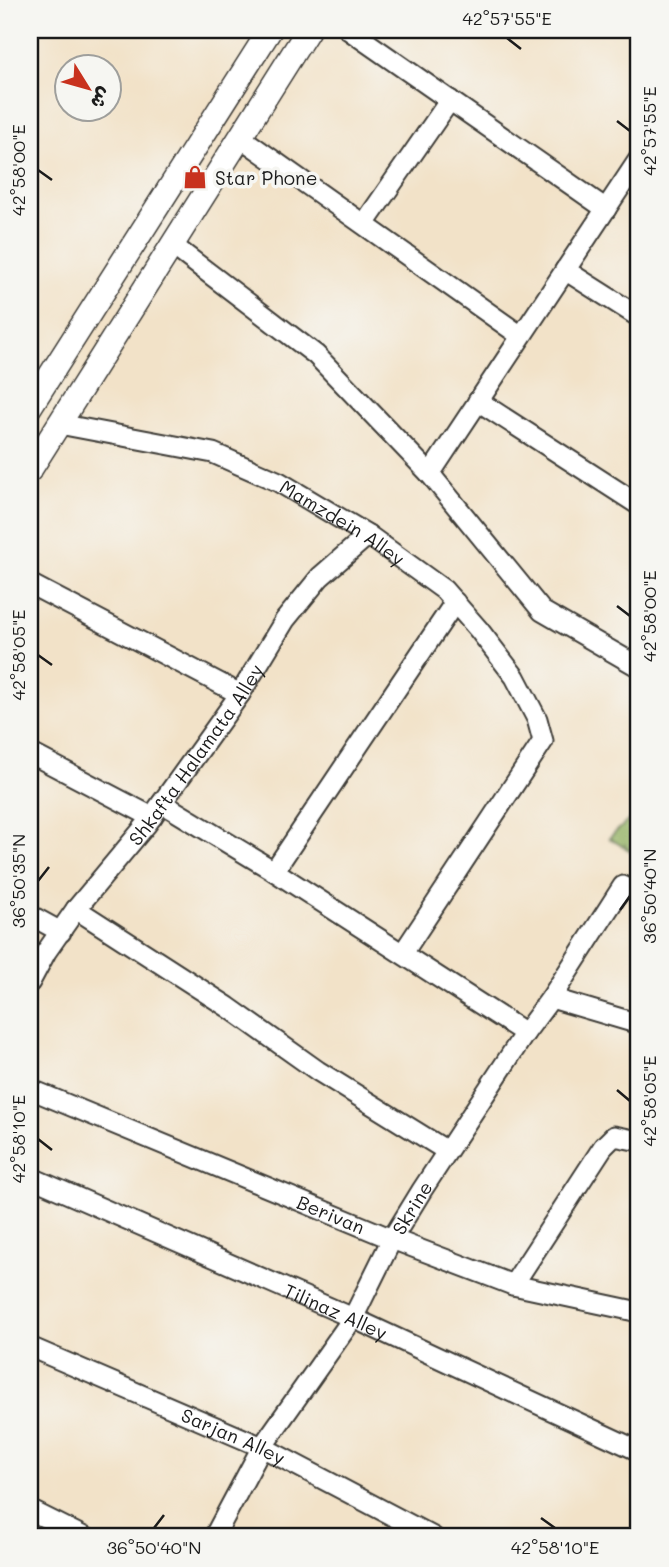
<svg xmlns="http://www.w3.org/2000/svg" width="669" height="1567" font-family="Mali,'Playpen Sans Arabic',sans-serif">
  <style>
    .forest { fill: url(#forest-firs); stroke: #596841; stroke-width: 2 }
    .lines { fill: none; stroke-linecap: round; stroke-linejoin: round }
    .minor-casing { stroke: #3c3a36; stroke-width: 23 }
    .tertiary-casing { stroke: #3c3a36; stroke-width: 26 }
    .minor { stroke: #fff; stroke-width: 19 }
    .tertiary { stroke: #fff; stroke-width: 23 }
    .ticks { fill: none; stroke: #1c1c1c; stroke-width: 2.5 }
    .labels { text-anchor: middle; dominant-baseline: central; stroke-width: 7; stroke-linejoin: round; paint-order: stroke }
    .poi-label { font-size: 19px; fill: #1c1c1c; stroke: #f6f6f2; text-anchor: start }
    .street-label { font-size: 19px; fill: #1c1c1c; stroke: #f6f6f2 }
    .neatline { fill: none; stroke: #1c1c1c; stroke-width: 2.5 }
    .ticks-label { font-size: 18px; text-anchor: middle; fill: #1c1c1c }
  </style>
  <defs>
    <pattern id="forest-firs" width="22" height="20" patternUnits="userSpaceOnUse" patternTransform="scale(1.75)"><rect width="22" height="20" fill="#96b366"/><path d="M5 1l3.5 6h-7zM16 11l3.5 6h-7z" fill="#7a9153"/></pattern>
  </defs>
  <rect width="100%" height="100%" fill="#f6f6f2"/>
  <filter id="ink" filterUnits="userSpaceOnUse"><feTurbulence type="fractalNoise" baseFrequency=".0143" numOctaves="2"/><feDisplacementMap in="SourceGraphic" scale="14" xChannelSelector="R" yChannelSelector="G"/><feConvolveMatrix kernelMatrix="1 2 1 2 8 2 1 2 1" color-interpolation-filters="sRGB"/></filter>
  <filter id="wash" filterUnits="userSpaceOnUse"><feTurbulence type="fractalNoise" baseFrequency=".00686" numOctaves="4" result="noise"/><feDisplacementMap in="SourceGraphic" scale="28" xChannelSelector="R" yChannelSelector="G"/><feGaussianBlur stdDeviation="1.57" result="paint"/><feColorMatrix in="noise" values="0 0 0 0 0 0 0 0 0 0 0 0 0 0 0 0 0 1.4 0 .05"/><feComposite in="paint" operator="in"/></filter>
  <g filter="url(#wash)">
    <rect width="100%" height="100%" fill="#f2e2c8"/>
    <path class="forest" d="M639,811V856L609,838Z"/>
  </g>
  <g filter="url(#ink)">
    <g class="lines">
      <g class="minor-casing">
        <g id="minor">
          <path d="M349,30L606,209"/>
          <path d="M240,137L521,336"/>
          <path d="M364,224L450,100"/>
          <path d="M172,245L316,355L430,474L542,611L639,667"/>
          <path d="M565,270L639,317"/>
          <path d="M478,401L639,505"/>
          <path id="s1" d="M59,424L213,453L279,482L368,535L444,590L479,630L515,677L537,719L543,741L403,953"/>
          <path d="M430,474L639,159"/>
          <path d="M30,584L240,694"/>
          <path d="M30,753L152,817"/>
          <path d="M162,803L274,871L525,1033"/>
          <path d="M274,871L455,602"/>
          <path d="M76,909L228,1007L318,1071L447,1151"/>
          <path d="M30,915L61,932"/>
          <path id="s2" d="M30,982L46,952L76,909L146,825L240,694L285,620L320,577L368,535"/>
          <path d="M551,998L639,1024"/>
          <path id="s3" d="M30,1089L392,1239L513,1285L639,1312"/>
          <path id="s4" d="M30,1177L353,1318L639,1451"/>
          <path d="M513,1285L603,1147L614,1136L639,1141"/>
          <path id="s5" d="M30,1347L262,1447L433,1537"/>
          <path d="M30,1510L84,1537"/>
          <path id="s6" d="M214,1537L262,1447L353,1318L392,1239L422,1190L525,1033L551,998L623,886"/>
        </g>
      </g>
      <g class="tertiary-casing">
        <path id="tertiary" d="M30,407L270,30
          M30,470L308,30"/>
      </g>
      <use href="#minor" class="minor"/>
      <use href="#tertiary" class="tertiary"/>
    </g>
  </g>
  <path class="ticks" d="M507,38L521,49M617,121L630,131M38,170L52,180M617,606L630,616M38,655L52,665M38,881L49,867M620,910L630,896M617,1090L630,1101M38,1139L52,1150M541,1518L555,1528M154,1528L164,1515"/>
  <defs>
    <g id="shop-bare" transform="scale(1.89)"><path d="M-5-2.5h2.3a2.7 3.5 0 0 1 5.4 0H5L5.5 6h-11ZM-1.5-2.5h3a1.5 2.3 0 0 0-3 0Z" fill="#c8321e" stroke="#f6f6f2" stroke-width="2.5" paint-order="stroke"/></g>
  </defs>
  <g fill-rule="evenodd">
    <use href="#shop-bare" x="195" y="177"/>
  </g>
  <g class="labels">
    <g class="poi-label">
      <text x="215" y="177">Star Phone</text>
    </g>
    <g class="street-label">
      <text stroke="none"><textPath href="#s1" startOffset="304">Mamzdein Alley</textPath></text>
      <text stroke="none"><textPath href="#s2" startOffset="282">Shkafta Halamata Alley</textPath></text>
      <text stroke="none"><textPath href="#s6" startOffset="385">Skrine</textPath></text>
      <text stroke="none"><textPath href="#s3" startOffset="326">Berivan</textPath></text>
      <text stroke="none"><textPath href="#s4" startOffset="334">Tilinaz Alley</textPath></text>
      <text stroke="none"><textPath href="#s5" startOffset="222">Sarjan Alley</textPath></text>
    </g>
  </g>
  <rect width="669" height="1567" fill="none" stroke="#f6f6f2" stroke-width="77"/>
  <g transform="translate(88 88) rotate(127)"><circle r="33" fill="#f6f6f2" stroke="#9f9f9c" stroke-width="2"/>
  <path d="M0-5L12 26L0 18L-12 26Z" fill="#c8321e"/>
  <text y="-10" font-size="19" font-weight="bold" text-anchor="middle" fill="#1c1c1c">ش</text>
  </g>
  <rect x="38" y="38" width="592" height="1490" class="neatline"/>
  <g class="ticks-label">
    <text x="507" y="25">42°57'55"E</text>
    <text transform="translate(650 131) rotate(-90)" y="6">42°57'55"E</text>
    <text transform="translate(19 170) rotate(-90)" y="6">42°58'00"E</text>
    <text transform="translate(650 616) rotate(-90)" y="6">42°58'00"E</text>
    <text transform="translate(19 655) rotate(-90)" y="6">42°58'05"E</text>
    <text transform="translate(19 881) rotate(-90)" y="6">36°50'35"N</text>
    <text transform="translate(650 896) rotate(-90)" y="6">36°50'40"N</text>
    <text transform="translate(650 1101) rotate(-90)" y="6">42°58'05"E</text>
    <text transform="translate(19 1139) rotate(-90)" y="6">42°58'10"E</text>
    <text x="154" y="1554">36°50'40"N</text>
    <text x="555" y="1554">42°58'10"E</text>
  </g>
</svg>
